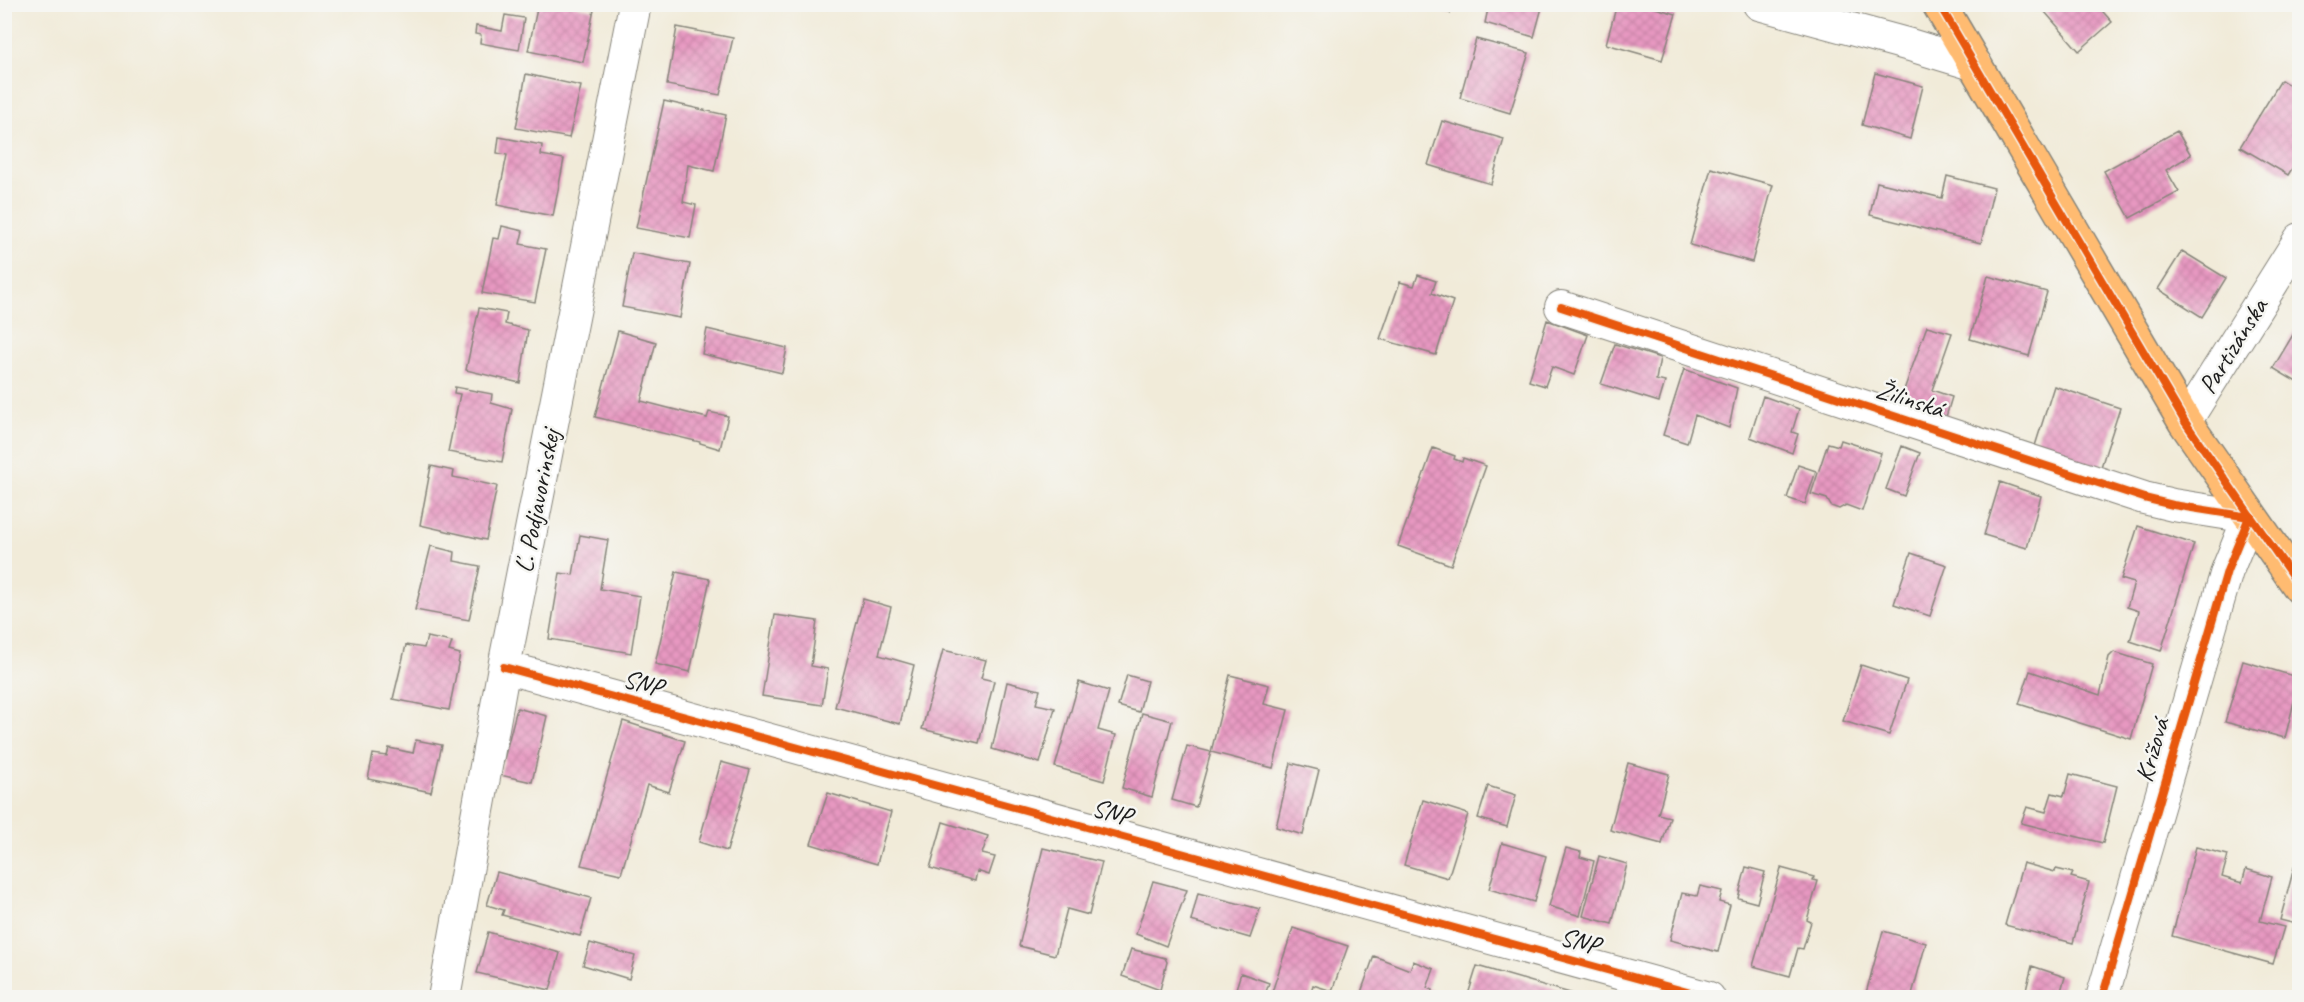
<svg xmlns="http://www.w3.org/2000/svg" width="2304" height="1002" font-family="Caveat,sans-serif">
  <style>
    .building { fill: url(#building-cross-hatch) }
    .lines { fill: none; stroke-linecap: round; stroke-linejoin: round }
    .street-casing { stroke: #86847a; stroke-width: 34 }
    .primary-casing { stroke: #86847a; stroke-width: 36 }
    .street { stroke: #fff; stroke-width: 32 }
    .primary { stroke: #ffbb71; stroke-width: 33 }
    .cycleway-casing { stroke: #f6f6f2; stroke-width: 11 }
    .cycleway { stroke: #e8590c; stroke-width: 8 }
    .labels { text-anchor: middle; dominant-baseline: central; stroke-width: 5; stroke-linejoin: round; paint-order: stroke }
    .street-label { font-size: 26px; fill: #1c1c1c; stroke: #f6f6f2 }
  </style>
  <defs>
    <pattern id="building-cross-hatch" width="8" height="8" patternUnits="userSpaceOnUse" patternTransform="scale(1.5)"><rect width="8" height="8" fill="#e798c1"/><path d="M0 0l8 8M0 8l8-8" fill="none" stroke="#c682a5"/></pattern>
  </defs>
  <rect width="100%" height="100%" fill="#f6f6f2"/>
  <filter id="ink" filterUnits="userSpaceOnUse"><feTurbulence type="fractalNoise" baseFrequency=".0167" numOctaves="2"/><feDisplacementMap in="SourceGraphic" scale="12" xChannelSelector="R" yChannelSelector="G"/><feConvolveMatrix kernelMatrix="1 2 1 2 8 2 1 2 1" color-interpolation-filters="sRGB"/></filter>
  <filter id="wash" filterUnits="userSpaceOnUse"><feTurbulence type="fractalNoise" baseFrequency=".008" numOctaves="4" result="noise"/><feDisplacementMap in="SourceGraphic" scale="24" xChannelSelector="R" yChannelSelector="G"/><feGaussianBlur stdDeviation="1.35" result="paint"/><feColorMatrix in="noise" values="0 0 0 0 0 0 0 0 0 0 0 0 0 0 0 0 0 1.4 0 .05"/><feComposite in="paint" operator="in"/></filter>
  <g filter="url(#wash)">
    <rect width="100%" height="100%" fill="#f1ebd9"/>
    <g id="blocks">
      <path class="building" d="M538,4H568L594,10L583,62L528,51Z
        M1421,4H1452L1450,13Z
        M1489,4H1543L1534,37L1485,23Z
        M1617,4H1642L1676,14L1662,60L1606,44Z
        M2038,4H2096L2112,22L2079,51Z
        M505,15L524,18L519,50L480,43L481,35L475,34L476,26L502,31Z
        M677,27L733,38L720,95L667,85Z
        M1476,39L1529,53L1510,113L1460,98Z
        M1875,73L1923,86L1910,139L1862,125Z
        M526,74L581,86L569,138L516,128Z
        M2281,80L2300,92V156L2288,175L2240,147Z
        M664,101L726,115L714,171L688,165L683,202L696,205L690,238L636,228Z
        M1442,121L1504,139L1491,184L1428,165Z
        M2177,131L2191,155L2166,170L2179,192L2130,218L2104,171Z
        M499,137L542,145L541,155L564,159L553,216L497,205L507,155L497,153Z
        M1711,168L1773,185L1752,262L1690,245Z
        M1947,176L1994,188L1981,243L1870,215L1877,182L1942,198Z
        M502,226L523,231L520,244L546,249L535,302L482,293L493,238L499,239Z
        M2182,251L2226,278L2202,317L2158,289Z
        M632,253L690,264L680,318L622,307Z
        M1418,275L1436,281L1432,293L1453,301L1436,355L1380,339L1400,282L1414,286Z
        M1988,276L2047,292L2029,356L1970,339Z
        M479,308L507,313L505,324L528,330L520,383L466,370Z
        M1547,320L1588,335L1574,375L1552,367L1545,386L1529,381Z
        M2300,323V384L2273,368Z
        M1927,326L1952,333L1932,390L1952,397L1946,417L1900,401Z
        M707,329L787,348L782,373L702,354Z
        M618,331L656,342L641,401L707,418L709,412L728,416L720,449L700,443V442L595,417Z
        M1615,344L1660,358L1656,380L1665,382L1659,402L1601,384Z
        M1684,369L1737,388L1729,428L1695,415L1687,443L1663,435Z
        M2054,386L2120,408L2100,470L2034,449Z
        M455,387L492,394L491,403L512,409L502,462L448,452L460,394L454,393Z
        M1763,396L1799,409L1792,432L1798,434L1792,453L1750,437Z
        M1841,440L1881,453L1862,511L1846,505L1839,509L1831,506L1827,499L1811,494L1828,443L1839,446Z
        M1902,446L1920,453L1904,496L1886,489Z
        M1433,448L1455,456L1454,459L1462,462L1463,458L1486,466L1451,565L1398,546Z
        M1798,465L1816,471L1805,504L1787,498Z
        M431,466L454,471L453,477L497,486L486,540L420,525Z
        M2000,482L2041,496L2027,548L1984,535Z
        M2138,526L2194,544L2161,651L2130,641L2139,611L2127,607L2134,583L2121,579Z
        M580,535L608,540L600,589L640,596L631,653L549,639L560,573L573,575Z
        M431,546L455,552L454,561L480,566L469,620L415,610Z
        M1911,553L1947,565L1930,616L1894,604Z
        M676,572L710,579L690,672L655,664Z
        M863,599L891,607L879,655L914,665L900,724L835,707Z
        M775,615L817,621L811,666L828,669L822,705L762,696Z
        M427,637L452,642L449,651L460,654L449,710L393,699L406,645L424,648Z
        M943,650L986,660L981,678L994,681L979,743L922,729Z
        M2114,652L2152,664L2131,739L2019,704L2030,671L2100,695L2109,657Z
        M2243,661L2300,678L2285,738L2225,722Z
        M1861,665L1907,680L1889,735L1843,721Z
        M1127,675L1147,681L1139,712L1118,706Z
        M1230,675L1269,685L1264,704L1288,710L1273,768L1211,752Z
        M1007,682L1040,690L1036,704L1055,708L1040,763L992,749Z
        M1079,682L1109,691L1098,730L1116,735L1104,781L1055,767Z
        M517,708L547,716L532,782L500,775Z
        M1142,713L1172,721L1152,797L1122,788Z
        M623,721L685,741L669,792L647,785L621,874L581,865Z
        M416,740L442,745L431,792L368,779L373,754L387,756L389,748L413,753Z
        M1187,746L1211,752L1196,807L1172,800Z
        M721,762L750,770L727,851L699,842Z
        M1291,763L1319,770L1303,835L1276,827Z
        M1628,763L1669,774L1658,814L1670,817L1662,844L1610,830Z
        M2070,774L2117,786L2103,843L2021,823L2027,807L2046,812L2052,793L2064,796Z
        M1488,786L1516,795L1507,827L1478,818Z
        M828,793L891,812L877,864L811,844Z
        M1423,800L1468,814L1448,878L1404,865Z
        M943,822L988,836L982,854L995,857L989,875L977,871L975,881L930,868Z
        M1502,843L1546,856L1534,902L1489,889Z
        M2196,847L2228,855L2222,877L2242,883L2246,869L2272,877L2260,921L2284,927L2273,964L2172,936Z
        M1043,848L1102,862L1089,915L1067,909L1055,955L1019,946Z
        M1566,848L1581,852L1580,857L1594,861L1580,916L1549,906Z
        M2299,849H2300V925L2280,920Z
        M1599,856L1627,864L1612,924L1583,916Z
        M2023,863L2055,872L2056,869L2073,873L2071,877L2089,882L2073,943L2005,925Z
        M1746,867L1765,872L1757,903L1738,898Z
        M1781,868L1814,877L1813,880L1818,881L1807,920L1811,922L1803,949L1798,948L1790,976L1753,966Z
        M497,872L591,898L580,936L502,915L504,910L487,905Z
        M1153,881L1187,890L1166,946L1136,934Z
        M1700,886L1722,891L1719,902L1730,905L1718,952L1670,940L1682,893L1697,896Z
        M1198,893L1260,909L1250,938L1191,921Z
        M1293,928L1348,946L1332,991L1313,985L1309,998H1270Z
        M1883,931L1926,943L1911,998H1882L1866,993Z
        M488,932L560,953L550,990L477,973Z
        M590,943L635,956L629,979L583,965Z
        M1131,949L1165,958L1167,962L1160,990L1122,976Z
        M1374,956L1410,970L1413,961L1434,969L1427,988L1433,990L1430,998H1359Z
        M1477,966L1584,997V998H1467Z
        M2032,966L2065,977L2059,998H2024Z
        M1241,973L1269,983L1264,998H1233Z"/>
    </g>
  </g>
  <g filter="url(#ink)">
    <use href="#blocks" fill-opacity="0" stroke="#86847a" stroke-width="1.5"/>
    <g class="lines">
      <g class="street-casing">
        <path id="street" d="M1759,4L1910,45L1976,65
          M1561,307L2144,498L2173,505L2249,517L2227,571L2102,998
          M2185,422L2300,239
          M504,667L1709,998
          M444,998L504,667L635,4"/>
      </g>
      <g class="primary-casing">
        <path id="primary" d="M1939,4L2185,422L2300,587"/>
      </g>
      <use href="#street" class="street"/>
      <use href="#primary" class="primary"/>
      <g class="cycleway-casing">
        <path id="cycleway" d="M1939,4L2185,422L2300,587
          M1561,307L2144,498L2173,505L2249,517L2227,571L2102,998
          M504,667L1709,998"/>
      </g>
      <use href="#cycleway" class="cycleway"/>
    </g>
  </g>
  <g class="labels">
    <g class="street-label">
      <text transform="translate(2233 346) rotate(-58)">Partizánska</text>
      <text transform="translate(1910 399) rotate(18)">Žilinská</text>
      <text transform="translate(537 501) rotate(-79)">Ľ. Podjavorinskej</text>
      <text transform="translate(643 683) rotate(15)">SNP</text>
      <text transform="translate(2152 750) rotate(-74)">Krížová</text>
      <text transform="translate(1112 812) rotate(15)">SNP</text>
      <text transform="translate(1580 941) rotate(15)">SNP</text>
    </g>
  </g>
  <rect width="2304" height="1002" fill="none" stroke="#f6f6f2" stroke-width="24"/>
</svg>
